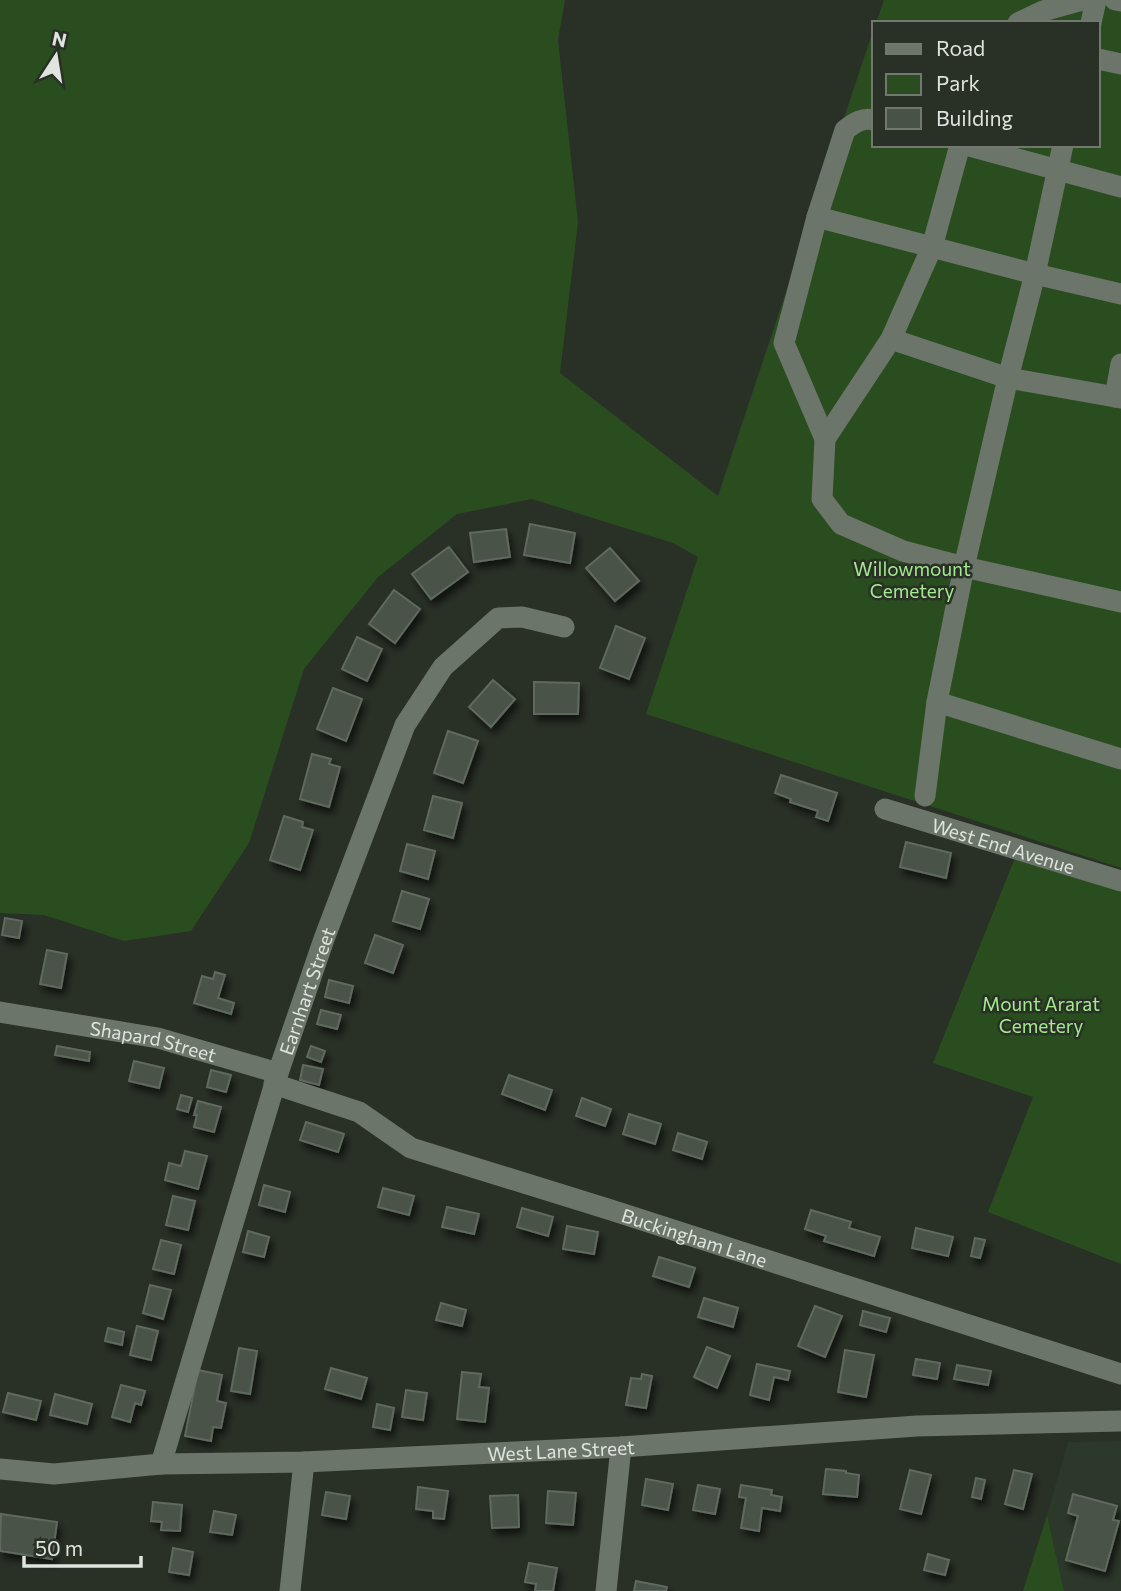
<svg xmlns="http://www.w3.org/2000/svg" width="1121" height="1591" font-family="Commissioner,sans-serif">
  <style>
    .built { fill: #2c3829 }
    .green { fill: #2a4d1f }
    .building { fill: #495247; stroke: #60695e; stroke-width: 2; filter: url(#shadow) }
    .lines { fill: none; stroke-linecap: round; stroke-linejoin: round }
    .minor { stroke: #6c756a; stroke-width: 21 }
    .labels { text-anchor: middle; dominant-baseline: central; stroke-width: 5; stroke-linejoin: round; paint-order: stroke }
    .park-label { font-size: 19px; fill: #a4eb8f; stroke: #293026 }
    .street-label { font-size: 19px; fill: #dfe4de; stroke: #293026 }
  </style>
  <defs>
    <filter id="shadow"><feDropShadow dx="3.5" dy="6" stdDeviation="3.5" flood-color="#0009"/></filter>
  </defs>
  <rect width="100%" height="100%" fill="#293026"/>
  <path class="built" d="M1121,1441V1591H1064L1047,1515L1068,1442Z"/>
  <path class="green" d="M0,0H565L558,40L578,222L560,373L718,496L874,28V145H1098V23H876L884,0H1121V868L646,714L698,557L673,543L532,499L457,514L378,577L304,669L249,843L191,931L124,941L44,915L0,913Z
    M1016,855L1121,889V1264L988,1212L1033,1097L933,1063Z
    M1047,1515L1064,1591H1023Z"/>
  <path class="building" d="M530,524L575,533L570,563L524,555Z
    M506,529L510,557L474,562L470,533Z
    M449,547L468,572L431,599L412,574Z
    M610,548L639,581L615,601L586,568Z
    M394,590L420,609L395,643L369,624Z
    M616,626L645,638L629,679L600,668Z
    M357,637L382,649L367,681L342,669Z
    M493,680L515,699L491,727L469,707Z
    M534,682L579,683L578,714H534Z
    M333,688L362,699L346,741L317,729Z
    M448,731L478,741L463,783L434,773Z
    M312,754L331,759L329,764L340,767L329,807L300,799Z
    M781,775L837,793L828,821L816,817L818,811L790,802L791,799L775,793Z
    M433,796L462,803L453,838L424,830Z
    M284,816L303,822L302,827L313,830L300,870L270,860Z
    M906,842L951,853L946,878L900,867Z
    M407,844L435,851L428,879L400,871Z
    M402,891L429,899L420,929L393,921Z
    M5,918L22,921L19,938L2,935Z
    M375,935L403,945L393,973L365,963Z
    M47,950L67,954L61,988L40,984Z
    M215,972L225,975L218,998L234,1003L231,1014L194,1003L202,976L213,979Z
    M329,980L353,986L349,1003L325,997Z
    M321,1010L341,1015L337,1029L317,1024Z
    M57,1046L90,1052L89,1061L55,1055Z
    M311,1046L325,1051L321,1062L307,1057Z
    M134,1061L164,1068L159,1088L129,1081Z
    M303,1065L323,1069L319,1085L300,1080Z
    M211,1070L231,1075L226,1092L207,1087Z
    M509,1075L552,1090L545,1110L502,1094Z
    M181,1095L192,1098L188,1112L177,1109Z
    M582,1098L611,1109L605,1126L576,1116Z
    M198,1101L221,1107L214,1132L194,1127L197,1115H194Z
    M629,1114L661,1124L655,1144L623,1134Z
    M306,1122L344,1134L338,1152L300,1140Z
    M678,1133L707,1142L702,1159L673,1150Z
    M185,1151L207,1156L198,1189L165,1180L169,1163L181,1166Z
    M264,1185L290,1192L285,1212L259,1205Z
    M383,1188L414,1196L409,1215L378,1207Z
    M173,1196L195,1201L188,1230L166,1225Z
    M447,1207L479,1214L474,1234L442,1227Z
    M522,1208L553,1217L548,1236L517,1227Z
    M811,1210L851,1222L849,1228L880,1237L874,1256L824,1241L826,1236L805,1229Z
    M567,1226L598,1232L594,1254L563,1249Z
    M916,1228L953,1237L948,1256L912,1248Z
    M248,1231L269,1237L264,1257L243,1252Z
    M975,1238L985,1240L980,1258L971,1256Z
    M161,1240L181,1245L174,1274L153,1269Z
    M659,1257L695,1268L689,1287L653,1276Z
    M150,1285L171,1290L163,1319L143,1313Z
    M704,1298L738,1308L733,1327L698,1317Z
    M441,1303L466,1310L462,1326L436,1320Z
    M815,1306L842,1316L825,1357L798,1346Z
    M863,1311L890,1318L886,1332L860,1325Z
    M137,1326L158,1331L151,1360L130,1355Z
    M108,1328L124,1332L122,1345L105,1341Z
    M707,1347L730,1356L717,1388L694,1377Z
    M239,1348L257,1351L250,1394L231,1391Z
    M845,1350L874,1355L866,1397L838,1392Z
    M916,1359L940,1363L937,1379L913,1375Z
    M757,1364L790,1371L788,1380L774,1377L769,1400L750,1395Z
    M957,1365L991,1371L988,1385L954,1379Z
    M331,1368L367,1378L361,1399L325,1389Z
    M198,1370L222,1375L217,1401L226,1403L221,1428L213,1427L211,1441L185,1436Z
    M462,1372L481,1374L479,1387L489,1388L485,1422L457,1419Z
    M642,1374L652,1376L646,1408L626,1405L631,1378L641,1379Z
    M121,1385L145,1391L141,1405L135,1403L130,1422L112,1417Z
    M406,1390L427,1393L423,1420L402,1417Z
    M8,1393L41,1401L36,1420L3,1412Z
    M55,1394L92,1404L87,1424L50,1415Z
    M377,1404L394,1408L390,1430L373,1427Z
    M826,1469L846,1471V1473L859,1475L857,1497L823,1494Z
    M910,1470L931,1475L921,1514L900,1509Z
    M1014,1470L1032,1474L1023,1509L1005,1504Z
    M976,1478L985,1480L981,1499L972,1497Z
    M646,1479L673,1484L668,1510L642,1505Z
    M698,1485L720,1489L715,1514L693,1510Z
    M741,1485L772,1490L771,1495L782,1497L780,1511L762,1508L759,1531L741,1528L746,1498L739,1497Z
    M418,1487L448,1491L444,1519L433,1518V1511L416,1509Z
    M548,1491L576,1493L573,1525L546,1523Z
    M326,1492L350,1496L346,1519L322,1515Z
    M1073,1494L1117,1506L1113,1520L1119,1521L1105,1571L1066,1560L1078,1516L1068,1513Z
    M518,1495L519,1527L492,1528L490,1496Z
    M153,1502L182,1505L180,1531L161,1530L162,1522L151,1521Z
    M214,1511L236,1515L232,1535L210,1532Z
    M1,1514L57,1522L52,1559L0,1551Z
    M173,1548L193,1552L189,1575L169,1572Z
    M928,1554L949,1560L945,1575L924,1570Z
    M529,1563L557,1568L553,1591H535L536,1584L525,1582Z
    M636,1581L667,1587L666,1591H634Z"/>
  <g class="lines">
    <g class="minor">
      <path d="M1115,0L1121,1"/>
      <path d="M1018,23L1043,11L1083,0"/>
      <path d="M1091,23L1096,0"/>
      <path d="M1098,59L1121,64"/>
      <path d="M960,145L932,247L891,339L825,439L822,499L841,524L903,551L964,567L1121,602"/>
      <path d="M966,145L1121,187"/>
      <path d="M817,217L1035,274L1121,294"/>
      <path d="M891,339L1008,378L1121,398"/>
      <path d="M1115,397L1121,364"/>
      <path d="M825,439L784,343L817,217L845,130C854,123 863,117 874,120"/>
      <path d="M937,702L1121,759"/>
      <path d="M925,796L937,702L964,567L1008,378L1035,274L1063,145"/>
      <path id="s1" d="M885,809L1121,881"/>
      <path id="s2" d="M0,1012L158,1038L278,1073"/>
      <path id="s3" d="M274,1084L359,1112L411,1148L611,1210L1121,1374"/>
      <path id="s4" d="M161,1464L278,1073L324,939L405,725L443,667L498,618L522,617L564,627"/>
      <path id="s5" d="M0,1469L54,1474L161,1464L304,1462L621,1447L917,1426L1121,1421"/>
      <path d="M290,1591L304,1462"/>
      <path d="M606,1591L621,1447"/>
    </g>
  </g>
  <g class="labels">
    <g class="park-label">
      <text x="912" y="568">Willowmount<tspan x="912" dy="22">Cemetery</tspan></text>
      <text x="1041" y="1003">Mount Ararat<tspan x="1041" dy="22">Cemetery</tspan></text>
    </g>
    <g class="street-label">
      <text stroke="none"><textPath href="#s1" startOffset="124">West End Avenue</textPath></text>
      <text stroke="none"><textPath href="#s4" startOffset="495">Earnhart Street</textPath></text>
      <text stroke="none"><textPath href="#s2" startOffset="156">Shapard Street</textPath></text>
      <text stroke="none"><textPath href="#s3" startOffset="450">Buckingham Lane</textPath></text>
      <text stroke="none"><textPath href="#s5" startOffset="562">West Lane Street</textPath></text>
    </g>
  </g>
  <rect x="872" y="21" width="228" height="126" fill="#293026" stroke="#727870" stroke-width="2"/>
  <rect x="886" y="44" width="35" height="10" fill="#6c756a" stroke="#727870" stroke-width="2"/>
  <text x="936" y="56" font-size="21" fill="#dfe4de">Road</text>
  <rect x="886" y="74" width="35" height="21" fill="#2a4d1f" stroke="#727870" stroke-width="2"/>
  <text x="936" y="91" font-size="21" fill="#dfe4de">Park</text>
  <rect x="886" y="108" width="35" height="21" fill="#495247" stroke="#727870" stroke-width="2"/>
  <text x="936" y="126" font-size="21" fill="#dfe4de">Building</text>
  <g transform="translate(56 56) rotate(12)" stroke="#293026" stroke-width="5" paint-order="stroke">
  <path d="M0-5L12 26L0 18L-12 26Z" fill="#dfe4de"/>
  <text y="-10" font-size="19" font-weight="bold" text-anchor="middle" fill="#dfe4de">N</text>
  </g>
  <path d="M24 1556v10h117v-10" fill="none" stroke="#dfe4de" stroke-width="3.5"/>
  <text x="35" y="1556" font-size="21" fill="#dfe4de" stroke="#293026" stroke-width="5" paint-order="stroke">50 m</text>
</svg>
